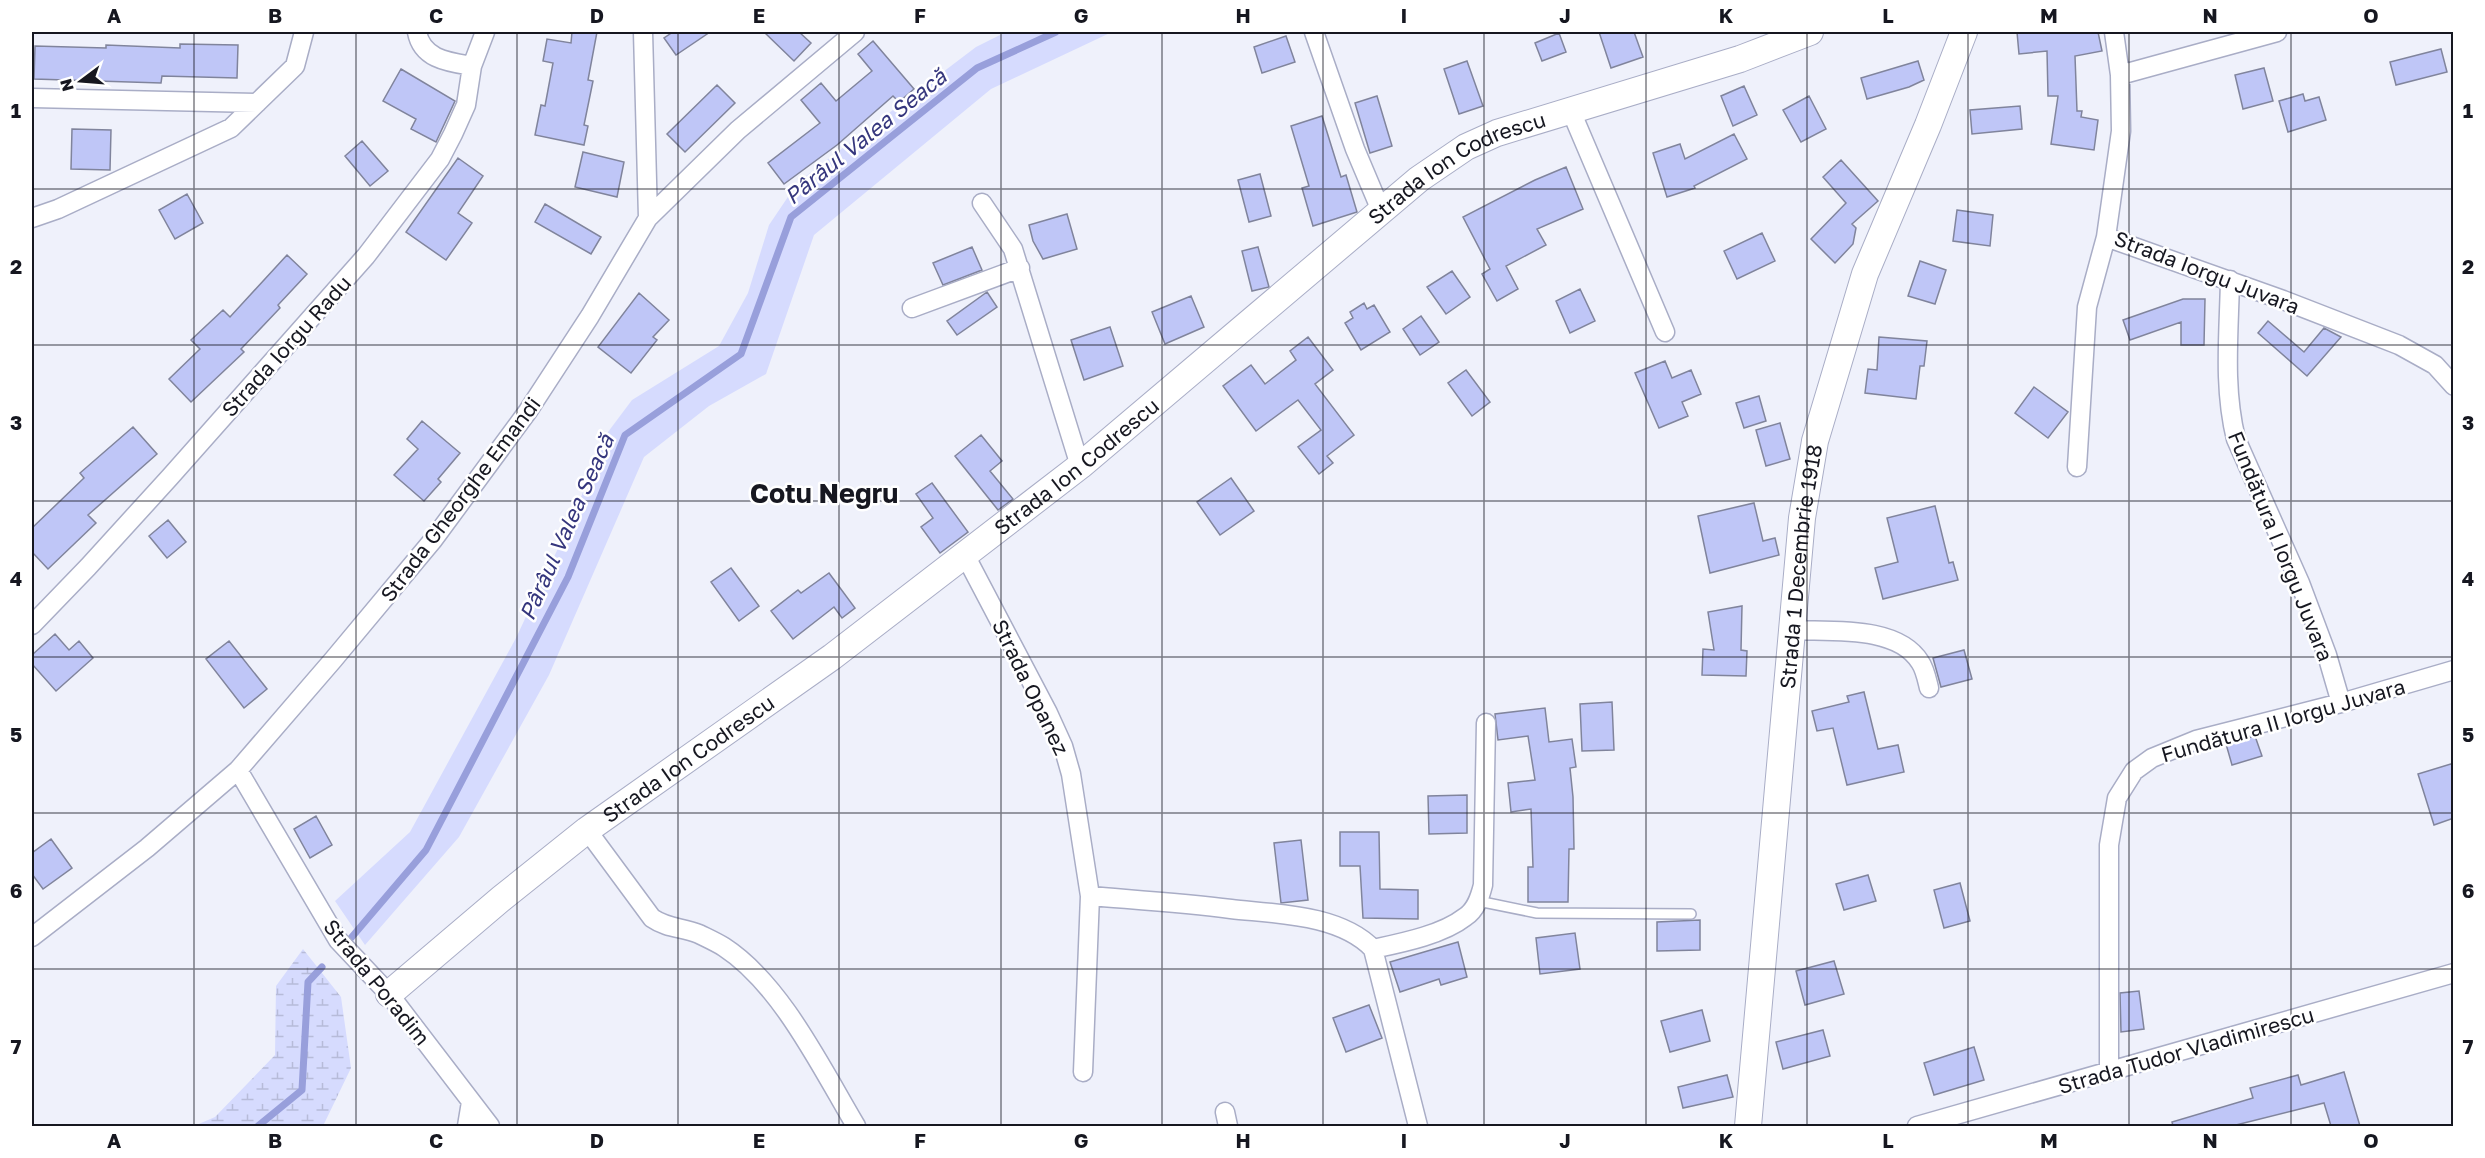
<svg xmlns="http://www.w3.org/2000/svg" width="2485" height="1158" font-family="'Golos Text',sans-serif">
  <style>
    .grass { fill: #d6dbfe }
    .wetland { fill: url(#wetland-marsh) }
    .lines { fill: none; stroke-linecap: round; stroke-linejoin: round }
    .stream { stroke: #989fdb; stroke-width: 7 }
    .building { fill: #bfc6f7; stroke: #80849c; stroke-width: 1.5 }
    .lane-casing { stroke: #a9adc6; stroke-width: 12 }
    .street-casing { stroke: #a9adc6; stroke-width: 21 }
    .secondary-casing { stroke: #a9adc6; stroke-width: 28 }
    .lane { stroke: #fff; stroke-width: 9 }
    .street { stroke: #fff; stroke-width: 18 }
    .secondary { stroke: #fff; stroke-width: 26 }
    .grid { fill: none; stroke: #161720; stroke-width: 1.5; stroke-opacity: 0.55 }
    .labels { text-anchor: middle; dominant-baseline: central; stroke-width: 5; stroke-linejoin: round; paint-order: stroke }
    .street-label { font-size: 21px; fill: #161720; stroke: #fff }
    .water-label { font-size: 22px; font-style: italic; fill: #35367d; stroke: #fff }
    .district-label { font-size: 27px; font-weight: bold; fill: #161720; stroke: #fff }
    .neatline { fill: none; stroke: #161720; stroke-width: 2 }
    .grid-label { font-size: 20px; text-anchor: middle; font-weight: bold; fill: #161720 }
  </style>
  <defs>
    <pattern id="wetland-marsh" width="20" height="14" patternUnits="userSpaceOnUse" patternTransform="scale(1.5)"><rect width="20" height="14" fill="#d6dbfe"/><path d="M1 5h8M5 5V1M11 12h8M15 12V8" fill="none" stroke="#b7bbd9"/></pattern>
  </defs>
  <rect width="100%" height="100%" fill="#eff1fb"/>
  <path class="grass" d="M1006,32H1112L991,89L814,235L766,374L709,406L644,457L549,675L459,837L365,945L335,901L410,832L516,638L576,510L605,436L632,400L719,346L748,293L769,225L798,182L976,47Z"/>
  <path class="wetland" d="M303,949L341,997L351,1068L323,1126H194L215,1117L275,1055L276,986Z"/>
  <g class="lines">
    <path class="stream" d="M351,938L426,850L568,577L625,435L741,354L791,217L977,68L1056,32
      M258,1126L302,1090L308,982L322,967"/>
  </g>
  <path class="building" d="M572,32H597L588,80L593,81L584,125L588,126L584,145L535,135L541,105L545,106L553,63L543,61L547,39L571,43Z
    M673,32H710L676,55L664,38Z
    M764,32H799L811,43L794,61Z
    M1599,32H1634L1643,57L1611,68Z
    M2017,32H2098L2102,51L2075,56L2077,111H2082L2081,117L2098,120L2094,150L2051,144L2058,96H2048L2047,51L2019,54Z
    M1559,33L1566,52L1542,61L1535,43Z
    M1286,36L1295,62L1262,73L1254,47Z
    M873,41L914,89L899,102L893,96L837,145L784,184L768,163L820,123L801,100L821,83L836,101L872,71L858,54Z
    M180,44L238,45L237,78L162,76L161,83L34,79L35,46L106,48V45L180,48Z
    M2441,49L2447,72L2396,85L2390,62Z
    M1467,61L1483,106L1459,114L1444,69Z
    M1918,61L1924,80L1909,87L1867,99L1861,78Z
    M2264,68L2273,101L2243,109L2235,75Z
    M401,69L455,101L436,142L411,129L416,119L383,101Z
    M717,85L735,103L685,152L667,134Z
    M1744,86L1757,115L1733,126L1721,96Z
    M2303,94L2305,101L2319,97L2326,120L2288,132L2279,101Z
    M1377,96L1392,146L1370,153L1355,103Z
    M1809,96L1826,129L1801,142L1783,110Z
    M2020,106L2022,129L1972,134L1970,110Z
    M1322,116L1341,177L1346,175L1357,212L1313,226L1302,188L1309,186L1291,126Z
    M72,129L111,130L110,170L71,169Z
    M1734,134L1747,159L1694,186L1695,188L1667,197L1653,153L1680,144L1685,159Z
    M362,141L388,171L370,186L345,156Z
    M583,152L624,162L617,197L575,187Z
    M458,158L483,176L458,213L472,223L446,260L406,232Z
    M1841,160L1878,201L1852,224L1856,228L1853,244L1835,263L1811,239L1846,203L1823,177Z
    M1566,167L1583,209L1537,229L1546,245L1506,266L1518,289L1497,301L1482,274L1490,269L1463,217L1535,180Z
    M1260,174L1271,216L1249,222L1238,180Z
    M187,194L203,223L175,239L159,210Z
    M545,204L601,237L591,254L535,222Z
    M1957,210L1993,215L1990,246L1953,241Z
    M1067,214L1077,249L1043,259L1033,241L1029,225Z
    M1762,233L1775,261L1737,279L1724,251Z
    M972,247L982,270L943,285L933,263Z
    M1258,247L1269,287L1252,291L1242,251Z
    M287,255L307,274L278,305L280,308L241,349L244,352L191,402L169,379L200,349L191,340L223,310L230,317Z
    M1920,261L1946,270L1935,304L1908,296Z
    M1452,271L1470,297L1446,314L1427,287Z
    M1580,289L1595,321L1570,333L1556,301Z
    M987,292L997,307L957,335L947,321Z
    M639,293L669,320L653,337L657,340L631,373L598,347Z
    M1191,296L1204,327L1165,344L1152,312Z
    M2183,299H2205L2204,345H2181V322L2130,340L2123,320Z
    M1364,303L1367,309L1374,305L1390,332L1361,350L1345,323L1353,318L1350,312Z
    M1421,316L1439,342L1420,355L1403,329Z
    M2268,321L2304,352L2324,328L2341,337L2307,376L2258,333Z
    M1110,327L1123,366L1084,380L1071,340Z
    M1308,337L1333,370L1315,384L1354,435L1327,456L1333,463L1319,474L1298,447L1321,430L1298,400L1256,431L1223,386L1251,365L1265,384L1296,360L1290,351Z
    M1879,337L1927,341L1924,366H1920L1916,399L1865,393L1868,369L1877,370Z
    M1665,361L1672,378L1691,370L1701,394L1682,402L1688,416L1659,428L1635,373Z
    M1466,370L1490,402L1472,416L1448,383Z
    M2034,387L2068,412L2048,438L2015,413Z
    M1759,396L1766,421L1744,428L1736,403Z
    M422,421L460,453L438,479L441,482L424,501L394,475L418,449L407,439Z
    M1780,423L1790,459L1766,466L1756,430Z
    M133,427L157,454L88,515L96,523L48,569L32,552V528L84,478L80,473Z
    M981,435L1002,461L990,471L1013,499L998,510L955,456Z
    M1231,478L1254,511L1220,535L1197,502Z
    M932,483L968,532L940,553L921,527L933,518L916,494Z
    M1754,503L1763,541L1775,538L1779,555L1710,573L1698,516Z
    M1935,506L1949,563L1953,562L1958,580L1883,599L1875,568L1898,562L1887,518Z
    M168,520L186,542L167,558L149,536Z
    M731,568L759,606L739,621L711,582Z
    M829,573L855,608L842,618L834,607L793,639L771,611L798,590L801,593Z
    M1742,606L1741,650L1747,651L1746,676L1702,675L1703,649L1714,650L1708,612Z
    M55,634L69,650L79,641L93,658L56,691L32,664V655Z
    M229,641L267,689L244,708L206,659Z
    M1964,650L1972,679L1941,687L1933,658Z
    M1864,692L1878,749L1898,745L1904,772L1847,785L1833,728L1817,731L1812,711L1849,702L1847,696Z
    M1612,702L1614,750L1582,751L1580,704Z
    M1545,708L1549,742L1572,739L1576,767L1570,768L1573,797L1574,849H1569L1568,902H1528V867H1533L1531,809L1511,812L1508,783L1535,780L1528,736L1498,740L1495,714Z
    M2255,736L2262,756L2232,765L2226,744Z
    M2454,763V818L2434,825L2418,774Z
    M1467,795V833L1429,834L1428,796Z
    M316,816L332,845L310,858L294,829Z
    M1340,832H1379L1380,889L1418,890V919L1363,918L1360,866H1340Z
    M51,839L72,868L43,889L32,874V853Z
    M1301,840L1308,900L1281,903L1274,843Z
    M1868,875L1876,901L1844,910L1836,884Z
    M1960,883L1970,921L1944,928L1934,890Z
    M1700,920V950L1657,951V922Z
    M1575,933L1580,969L1540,974L1536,938Z
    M1458,942L1467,977L1441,985L1439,979L1400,992L1390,962Z
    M1834,961L1844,994L1805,1005L1796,971Z
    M2139,991L2144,1029L2121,1032L2120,993Z
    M1369,1005L1382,1038L1346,1052L1333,1018Z
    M1702,1010L1710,1041L1670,1052L1661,1021Z
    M1823,1030L1830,1056L1783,1069L1776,1042Z
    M1974,1047L1984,1080L1934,1095L1924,1063Z
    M2344,1072L2360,1126H2331L2324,1103L2232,1126H2173L2172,1122L2253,1098L2250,1088L2298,1075L2301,1085Z
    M1727,1075L1733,1097L1683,1108L1678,1087Z"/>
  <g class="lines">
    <g class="lane-casing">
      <path id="lane" d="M1478,901L1537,913L1691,914"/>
    </g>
    <g class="street-casing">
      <path id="street" d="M417,32C422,59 448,62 472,66
        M643,32L648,218
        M1314,32L1355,149L1382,213
        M2120,75L2277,32
        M32,98L257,103
        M1571,111L1665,332
        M982,203L1013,249L1080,466
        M32,218L58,209L231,128L295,66L304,32
        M2106,237L2283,300L2399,345L2435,365L2454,386
        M2230,280C2229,333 2223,387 2236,439L2300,583L2327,655L2341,703
        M912,308L1020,268
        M2077,467L2087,307L2106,237L2121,131L2120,75L2114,32
        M965,555L1048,713L1063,746L1071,774L1090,896L1083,1072
        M32,625L88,567L170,477L366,256L440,159L453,134L466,105L472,66L485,32
        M1792,630C1831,632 1897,625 1920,662C1925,669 1927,680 1929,688
        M238,770L338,940L389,994L490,1126
        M587,830L652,918C668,929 682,927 699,934C707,938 716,942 724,947C781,984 822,1069 856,1126
        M1090,896C1137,900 1184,903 1231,909C1275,914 1340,914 1373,949L1418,1126
        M32,937L147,848L238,770L333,660L433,540L528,411L590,316L648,218L738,130L855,32
        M1373,949C1401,943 1442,935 1465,917C1476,910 1480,897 1483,885L1486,723
        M2109,1072V845L2117,798L2134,771L2152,758L2196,740L2341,703L2454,670
        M1225,1112L1228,1126
        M467,1126L471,1102
        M1917,1126L2454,973"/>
    </g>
    <g class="secondary-casing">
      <g id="secondary">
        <path id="s1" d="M389,994L502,898L587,830L832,657L1080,466L1419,179L1466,147L1497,133L1740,59L1810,32"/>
        <path id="s2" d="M1748,1126L1802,518L1815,441L1865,274L1928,125L1964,32"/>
      </g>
    </g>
    <use href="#lane" class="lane"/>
    <use href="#street" class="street"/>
    <use href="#secondary" class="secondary"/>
  </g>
  <path class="grid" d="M194,32V1126M356,32V1126M517,32V1126M678,32V1126M839,32V1126M1001,32V1126M1162,32V1126M1323,32V1126M1484,32V1126M1646,32V1126M1807,32V1126M1968,32V1126M2129,32V1126M2291,32V1126M32,189H2454M32,345H2454M32,501H2454M32,657H2454M32,813H2454M32,969H2454"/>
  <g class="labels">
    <g class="street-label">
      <text stroke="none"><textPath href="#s1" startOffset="1353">Strada Ion Codrescu</textPath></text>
      <text transform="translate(2207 272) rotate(21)">Strada Iorgu Juvara</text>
      <text transform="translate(286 346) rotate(-48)">Strada Iorgu Radu</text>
      <text stroke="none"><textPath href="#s1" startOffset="867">Strada Ion Codrescu</textPath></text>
      <text transform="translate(460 499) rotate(-53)">Strada Gheorghe Emandi</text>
      <text transform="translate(2281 546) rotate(68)">Fundătura I Iorgu Juvara</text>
      <text stroke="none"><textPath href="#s2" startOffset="562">Strada 1 Decembrie 1918</textPath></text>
      <text transform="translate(1031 687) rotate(64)">Strada Opanez</text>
      <text transform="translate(2283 720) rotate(-16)">Fundătura II Iorgu Juvara</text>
      <text stroke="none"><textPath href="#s1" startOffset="381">Strada Ion Codrescu</textPath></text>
      <text transform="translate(377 982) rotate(51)">Strada Poradim</text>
      <text transform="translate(2186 1050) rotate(-16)">Strada Tudor Vladimirescu</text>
    </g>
    <g class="water-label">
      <text transform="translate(865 136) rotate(-39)">Pârâul Valea Seacă</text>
      <text transform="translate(566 527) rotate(-66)">Pârâul Valea Seacă</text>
    </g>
    <g class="district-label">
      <text x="824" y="493">Cotu Negru</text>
    </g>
  </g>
  <rect width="2485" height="1158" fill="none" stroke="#ffffff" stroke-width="66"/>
  <g transform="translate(81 81) rotate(254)" stroke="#ffffff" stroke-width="4.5" paint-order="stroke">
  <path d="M0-4.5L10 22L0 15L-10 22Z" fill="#161720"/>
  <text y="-9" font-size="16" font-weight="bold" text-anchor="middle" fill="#161720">N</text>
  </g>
  <rect x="33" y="33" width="2419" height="1092" class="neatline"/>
  <g class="grid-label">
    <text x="114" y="23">A</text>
    <text x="275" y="23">B</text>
    <text x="436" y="23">C</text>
    <text x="597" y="23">D</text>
    <text x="759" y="23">E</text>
    <text x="920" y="23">F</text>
    <text x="1081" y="23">G</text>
    <text x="1243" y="23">H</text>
    <text x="1404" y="23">I</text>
    <text x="1565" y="23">J</text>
    <text x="1726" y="23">K</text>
    <text x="1888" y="23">L</text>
    <text x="2049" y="23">M</text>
    <text x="2210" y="23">N</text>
    <text x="2371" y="23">O</text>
    <text x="16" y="118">1</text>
    <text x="2468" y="118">1</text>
    <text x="16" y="274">2</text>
    <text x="2468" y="274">2</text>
    <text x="16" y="430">3</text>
    <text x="2468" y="430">3</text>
    <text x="16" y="586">4</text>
    <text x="2468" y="586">4</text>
    <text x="16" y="742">5</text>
    <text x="2468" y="742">5</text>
    <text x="16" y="898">6</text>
    <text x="2468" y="898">6</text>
    <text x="16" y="1054">7</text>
    <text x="2468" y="1054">7</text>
    <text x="114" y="1148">A</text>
    <text x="275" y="1148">B</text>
    <text x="436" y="1148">C</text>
    <text x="597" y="1148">D</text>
    <text x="759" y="1148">E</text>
    <text x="920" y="1148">F</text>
    <text x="1081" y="1148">G</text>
    <text x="1243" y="1148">H</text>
    <text x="1404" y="1148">I</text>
    <text x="1565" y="1148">J</text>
    <text x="1726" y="1148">K</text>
    <text x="1888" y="1148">L</text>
    <text x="2049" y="1148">M</text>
    <text x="2210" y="1148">N</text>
    <text x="2371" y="1148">O</text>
  </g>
</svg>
